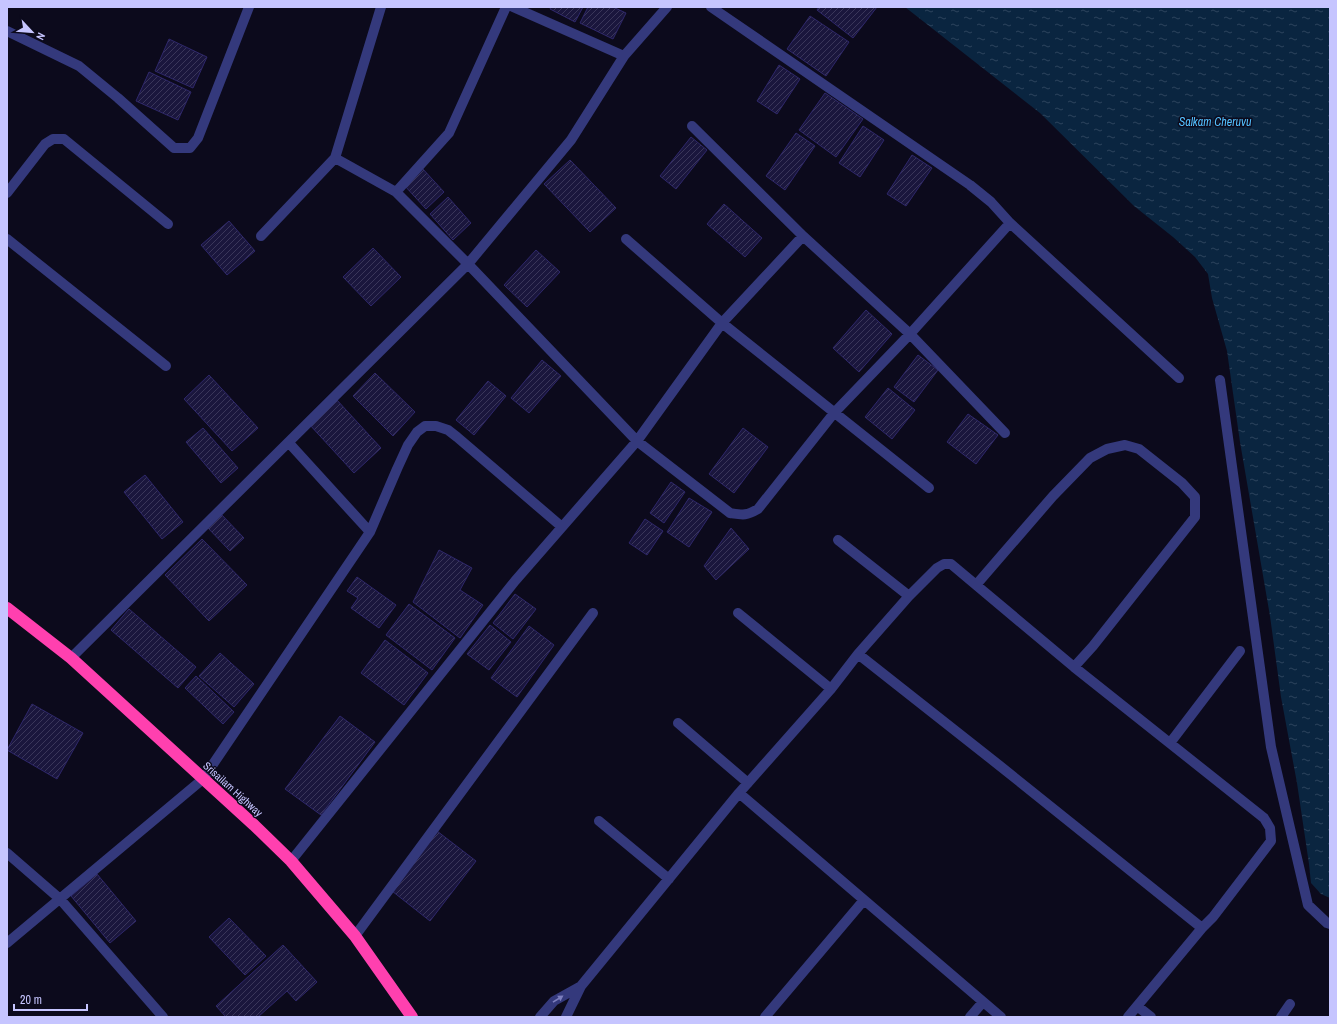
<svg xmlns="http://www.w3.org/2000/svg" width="1337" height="1024" font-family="'Archivo Narrow',sans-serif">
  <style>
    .water { fill: url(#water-ripples) }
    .building { fill: url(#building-hatch); stroke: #2e276a }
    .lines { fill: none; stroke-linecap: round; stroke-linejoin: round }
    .street { stroke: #34397c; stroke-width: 10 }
    .highway { stroke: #ff40af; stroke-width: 12 }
    .oneway { fill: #7d7fbe }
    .labels { text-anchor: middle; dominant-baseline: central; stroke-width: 3; stroke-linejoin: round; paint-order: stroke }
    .street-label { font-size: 11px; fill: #c6c5ff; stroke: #0c0a1c }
    .water-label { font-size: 12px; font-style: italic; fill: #53c1ff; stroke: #0c0a1c }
  </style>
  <defs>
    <pattern id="water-ripples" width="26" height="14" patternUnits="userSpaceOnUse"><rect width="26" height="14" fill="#0a2540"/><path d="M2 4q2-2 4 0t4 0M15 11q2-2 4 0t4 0" fill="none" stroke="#2c435d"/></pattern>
    <pattern id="building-hatch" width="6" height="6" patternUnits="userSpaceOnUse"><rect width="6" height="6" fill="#1a163d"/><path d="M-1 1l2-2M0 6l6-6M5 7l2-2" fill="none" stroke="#3a365a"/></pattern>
  </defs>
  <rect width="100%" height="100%" fill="#0c0a1c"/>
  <path class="water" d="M905,7H1330V898L1321,894L1311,883L1309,864L1297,783L1281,697L1270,616L1240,442L1227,351L1212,298L1208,274L1195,257L1173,237L1134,206L1040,113Z"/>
  <path class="building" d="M551,7H583L575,22L550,9Z
    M588,7H613L626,13L613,39L580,23Z
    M819,7H877L853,38L817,10Z
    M810,16L849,42L826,76L787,49Z
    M169,39L207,57L193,88L155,71Z
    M779,65L800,79L777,114L757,101Z
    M149,72L191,92L178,120L136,101Z
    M825,93L863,119L836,157L799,130Z
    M863,126L884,140L860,177L839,163Z
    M796,133L815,146L785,190L766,176Z
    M691,137L707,150L676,189L660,176Z
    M912,155L932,168L906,206L887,194Z
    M570,160L616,208L590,232L544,184Z
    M422,168L444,192L426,209L404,185Z
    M448,197L471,223L453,240L430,214Z
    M724,204L762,238L745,257L707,224Z
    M229,221L255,251L227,275L201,245Z
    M373,248L401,277L371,306L343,277Z
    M536,250L560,272L527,307L504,285Z
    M866,310L892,334L859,372L833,348Z
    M918,355L938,370L914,402L894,387Z
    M542,360L561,376L529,413L511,398Z
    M375,373L415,412L393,436L353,396Z
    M209,375L258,428L232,451L184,399Z
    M488,381L506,396L474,435L456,420Z
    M888,388L915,410L892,439L865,417Z
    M336,399L381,448L354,473L309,424Z
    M968,414L998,435L976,464L947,442Z
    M203,428L238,468L221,483L186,442Z
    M743,428L768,447L734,493L709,474Z
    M145,475L183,522L162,539L124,492Z
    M671,482L685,492L664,523L650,513Z
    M689,498L712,512L689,547L667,532Z
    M220,513L244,538L230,551L206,526Z
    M645,519L663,531L647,555L629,543Z
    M731,528L749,549L716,580L704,566Z
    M202,539L247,585L209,621L165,575Z
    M439,550L472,568L460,590L483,605L460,638L413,602Z
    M357,577L396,605L379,628L351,608L358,598L347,591Z
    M515,594L536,609L513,639L493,623Z
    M409,604L455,638L432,670L386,635Z
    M129,609L196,667L178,688L111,630Z
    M490,625L511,642L489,670L467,654Z
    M529,626L554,645L517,697L491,678Z
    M385,640L428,673L404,705L361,673Z
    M220,653L254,684L234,707L199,676Z
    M196,676L234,712L223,724L185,688Z
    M32,704L83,733L57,779L7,750Z
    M340,716L375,742L321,815L285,789Z
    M437,831L476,861L430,921L392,891Z
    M97,874L136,921L110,943L71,896Z
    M229,918L266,956L245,975L209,937Z
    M283,945L317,982L296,1001L287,991L258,1017H226L216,1006Z"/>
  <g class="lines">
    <path class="street" d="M513,7L624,56
      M711,7L970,185L991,202L1010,223L1179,378
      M7,31L79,66L118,98L174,148H190L198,138L249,7
      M692,126L803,236
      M335,158L396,192L468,264L637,441L730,513C743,515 746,516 758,509L834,413L910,334L1010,223
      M396,192L449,133L506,7
      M7,193L45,144L53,139H64L168,224
      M261,236L335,158L381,7
      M7,239L166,366
      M626,239L722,323L929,488
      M1220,380L1271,747L1308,905L1327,923L1330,924
      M289,443L370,532
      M838,540L909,596
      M738,613L831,689
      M858,654L1000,766L1202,928L1213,917L1271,841L1270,828L1264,818L1074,667
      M71,658L468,264L571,140L624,56L667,7
      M678,723L748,783
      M1170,743L1240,651
      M739,793L1001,1017
      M599,821L669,879
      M7,853L60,899L163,1017
      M291,861L515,581L637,441L722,323L803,236L910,334L1005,433
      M355,936L593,613
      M7,943L203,779L370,532L397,469L408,445L417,432L425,426H436L448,430L457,437L562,527
      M1137,1006L1151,1017
      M540,1017L554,1001L581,986
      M566,1017L581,986L739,793L831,689L858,654L909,596L937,568L944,564H951L1074,667L1093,646L1195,517V497L1182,483L1139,449L1125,445L1107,449L1090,458L1053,496L976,585
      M765,1017L864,900
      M970,1017L983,1002
      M1128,1017L1202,928
      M1281,1017L1290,1004"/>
    <path class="highway" d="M7,608L71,658L254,825L291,861L355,936L412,1017"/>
  </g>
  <defs><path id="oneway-solid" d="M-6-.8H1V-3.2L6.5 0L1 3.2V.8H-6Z"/></defs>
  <use class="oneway" href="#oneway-solid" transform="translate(558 999) rotate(-32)"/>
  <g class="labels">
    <g class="street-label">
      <text transform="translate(233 789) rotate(42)">Srisailam Highway</text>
    </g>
    <g class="water-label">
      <text x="1215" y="122">Salkam Cheruvu</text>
    </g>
  </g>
  <rect width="1337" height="1024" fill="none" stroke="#c6c5ff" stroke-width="16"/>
  <g transform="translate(32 32) rotate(116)" stroke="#0c0a1c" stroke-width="3" paint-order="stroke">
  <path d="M0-3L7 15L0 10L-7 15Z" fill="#c6c5ff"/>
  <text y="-6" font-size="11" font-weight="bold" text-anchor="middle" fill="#c6c5ff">N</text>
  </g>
  <path d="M14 1004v6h73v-6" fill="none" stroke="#c6c5ff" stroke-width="2"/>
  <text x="20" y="1004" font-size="12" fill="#c6c5ff" stroke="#0c0a1c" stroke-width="3" paint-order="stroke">20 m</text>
</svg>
